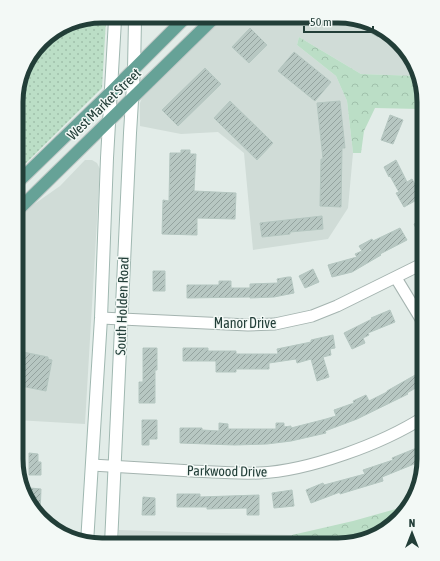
<svg xmlns="http://www.w3.org/2000/svg" width="440" height="561" font-family="'Asap Condensed',sans-serif">
  <style>
    .built { fill: #d0dcd7 }
    .grass { fill: url(#grass-dots) }
    .forest { fill: url(#forest-crowns) }
    .building { fill: url(#building-hatch); stroke: #b4c6c0 }
    .lines { fill: none; stroke-linecap: round; stroke-linejoin: round }
    .street-casing { stroke: #a5b4b0; stroke-width: 13 }
    .secondary-casing { stroke: #a0b8b1; stroke-width: 14 }
    .primary-casing { stroke: #c1c9c7; stroke-width: 14 }
    .street { stroke: #fff; stroke-width: 11 }
    .secondary { stroke: #fff; stroke-width: 12 }
    .primary { stroke: #66a297; stroke-width: 12 }
    .labels { text-anchor: middle; dominant-baseline: central; stroke-width: 3; stroke-linejoin: round; paint-order: stroke }
    .street-label { font-size: 14px; fill: #223e38; stroke: #f3f9f6 }
    .rim { fill: none; stroke: #223e38; stroke-width: 5 }
  </style>
  <defs>
    <pattern id="grass-dots" width="8" height="8" patternUnits="userSpaceOnUse"><rect width="8" height="8" fill="#bbdec6"/><path d="M2 2h.1M6 6h.1" fill="none" stroke="#a0c0ab" stroke-width="1.8" stroke-linecap="round"/></pattern>
    <pattern id="forest-crowns" width="20" height="18" patternUnits="userSpaceOnUse"><rect width="20" height="18" fill="#bbdec6"/><path d="M2 6a3 3 0 1 1 6 0M12 15a3 3 0 1 1 6 0" fill="none" stroke="#a0c0ab"/></pattern>
    <pattern id="building-hatch" width="6" height="6" patternUnits="userSpaceOnUse"><rect width="6" height="6" fill="#b7c7c2"/><path d="M-1 1l2-2M0 6l6-6M5 7l2-2" fill="none" stroke="#94a39f"/></pattern>
  </defs>
  <rect width="100%" height="100%" fill="#e2ece8"/>
  <path class="built" d="M350,17L386,31L415,64L418,76L361,74L299,37L297,45L336,76L347,101L353,153L348,208L328,239L253,250L244,153L218,132L181,134L140,126V103L142,98L222,19Z
    M85,160H92L97,163L100,169L85,424L16,420V221L33,205L60,186Z
    M119,530L292,535V545L119,544Z"/>
  <path class="grass" d="M106,20L102,88L17,172V90L27,59L45,37L74,21Z"/>
  <path class="forest" d="M299,37L361,74L418,76L421,88L419,109L375,108L364,131L361,153H353L347,101L336,76L297,45Z
    M410,505L376,536L338,545H292V535L353,521Z"/>
  <path class="building" d="M353,18L375,27L383,29L378,37L352,22Z
    M250,28L267,45L249,63L232,47Z
    M294,52L331,82L315,101L278,71Z
    M205,68L221,84L178,126L162,110Z
    M230,101L273,143L257,160L214,118Z
    M340,101L345,148H342L341,207L320,206L321,159H323L317,103Z
    M390,115L403,120L393,144L381,140Z
    M181,150H190V154H196L194,191L236,193L235,219L197,218V235L162,234L163,200L169,201L170,153H181Z
    M396,160L407,182L412,179L422,197L404,207L396,193L399,192L390,176L389,177L384,167Z
    M322,216L323,229L290,232V234L262,237L260,223Z
    M424,220V246L414,224Z
    M400,228L407,240L380,254L381,255L352,272L332,277L328,265L357,257L355,254L362,251L359,246L372,239L373,241Z
    M313,269L319,282L305,288L299,276Z
    M153,271H165V291H153Z
    M288,277H291L294,293L274,297L250,298V297L187,298V285H219V281H231V288H250V284L278,283L277,279Z
    M390,310L395,322L368,333L369,335L363,338L365,343L352,349L344,333L372,319L371,318Z
    M333,335L335,348L330,349L331,355L323,357L329,377L317,381L311,359L297,363L296,359L269,363V369H236V372H216V361H183V348H208V351H236V354H278L277,349L311,342V340Z
    M143,348H157V370H155V403H139V382H143Z
    M18,351L48,357V359L52,360L46,391L16,385V358Z
    M424,370V383L407,393L408,394L357,419L325,431L326,433L291,441L267,444L235,445L180,443V428H202V430L219,431V423L228,424V429H276V423H284V427L291,426V428L326,419L336,416L334,410L354,403L353,401L366,395L369,401L387,392V391Z
    M142,420H157V439H149V445H142Z
    M424,445V460L382,477L383,481L340,494V492L311,503L306,490L323,483L324,485L365,474L363,470L393,460L392,458Z
    M29,453L38,454V462H41V475H29Z
    M30,488L41,489L40,515L30,503Z
    M292,490L294,506L274,508L272,493Z
    M177,494H200V497L259,495V515H247V508L207,509V507H177Z
    M143,497L155,498V515H142Z"/>
  <g class="lines">
    <g class="street-casing">
      <path id="street" d="M396,278L424,324
        M101,318L248,325L275,324L312,316L337,306L424,263
        M92,465C125,467 159,469 192,471C214,472 236,474 259,473C308,471 382,444 424,417"/>
    </g>
    <g class="secondary-casing">
      <path id="secondary" d="M87,543L101,318L107,158L115,20
        M111,544L130,133L134,69L135,20"/>
    </g>
    <g class="primary-casing">
      <path id="primary" d="M17,183L112,91L184,19
        M17,211L213,19"/>
    </g>
    <use href="#street" class="street"/>
    <use href="#secondary" class="secondary"/>
    <use href="#primary" class="primary"/>
  </g>
  <g class="labels">
    <g class="street-label">
      <text transform="translate(104 104) rotate(-44)">West Market Street</text>
      <text transform="translate(122 306) rotate(-88)">South Holden Road</text>
      <text x="245" y="323">Manor Drive</text>
      <text transform="translate(227 471) rotate(1)">Parkwood Drive</text>
    </g>
  </g>
  <path d="M0 0H440V561H0ZM102 23H338A79 79 0 0 1 417 102V459A79 79 0 0 1 338 538H102A79 79 0 0 1 23 459V102A79 79 0 0 1 102 23Z" fill="#f3f9f6" fill-rule="evenodd"/>
  <path class="rim" d="M102 23H338A79 79 0 0 1 417 102V459A79 79 0 0 1 338 538H102A79 79 0 0 1 23 459V102A79 79 0 0 1 102 23Z"/>
  <g transform="translate(412 533)" stroke="#f3f9f6" stroke-width="3" paint-order="stroke">
  <path d="M0-3L7 15L0 10L-7 15Z" fill="#223e38"/>
  <text y="-6" font-size="11" font-weight="bold" text-anchor="middle" fill="#223e38">N</text>
  </g>
  <path d="M304 26v6h69v-6" fill="none" stroke="#223e38" stroke-width="2"/>
  <text x="310" y="26" font-size="12" fill="#223e38" stroke="#f3f9f6" stroke-width="3" paint-order="stroke">50 m</text>
</svg>
